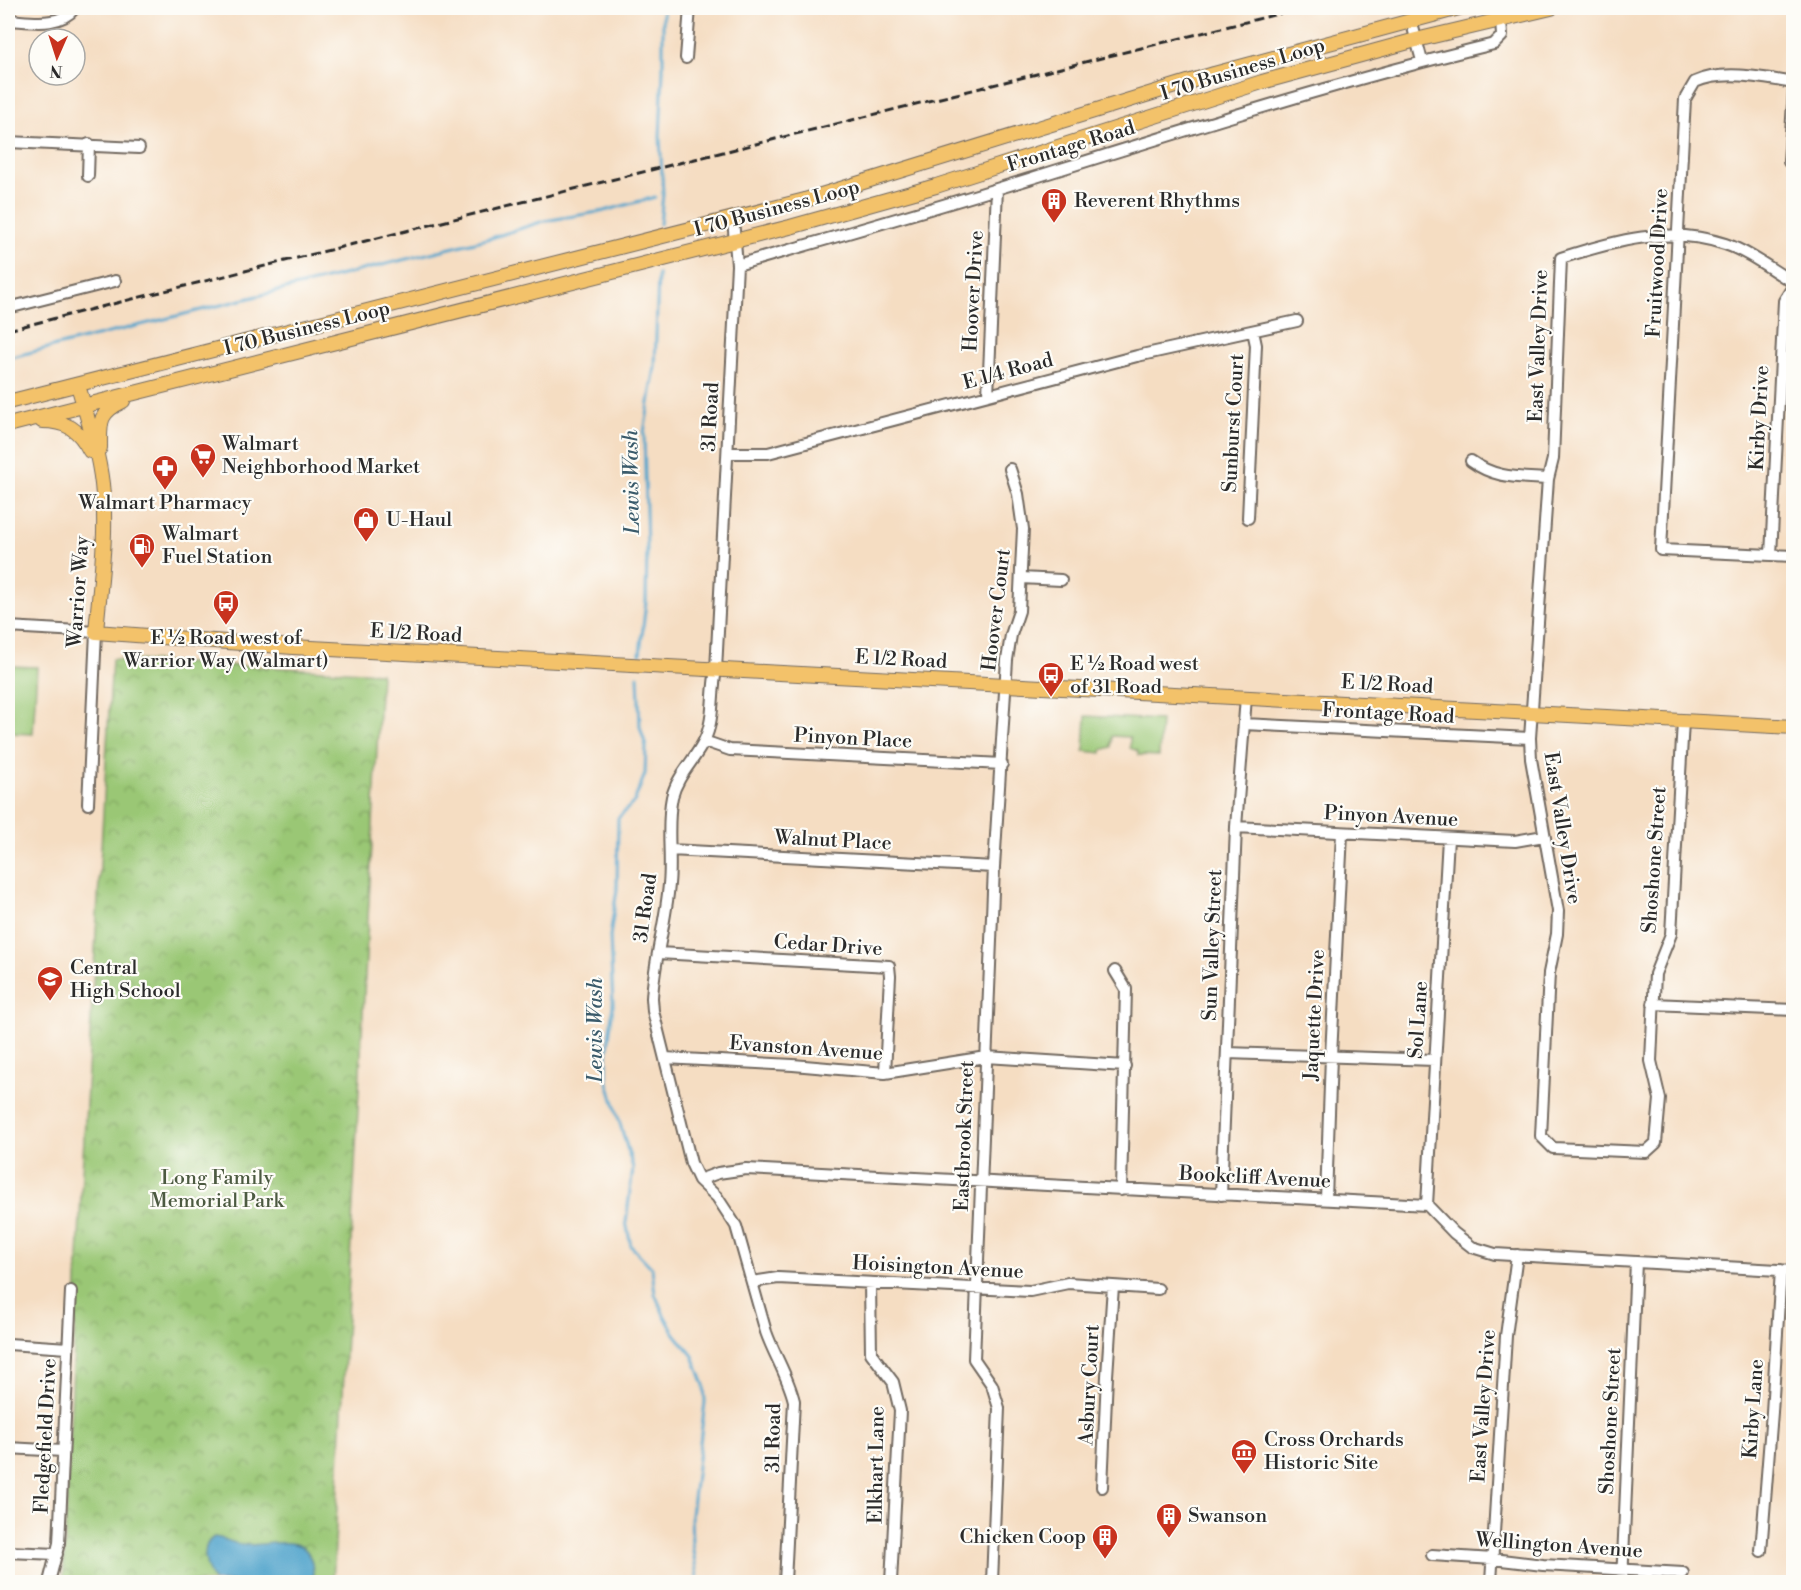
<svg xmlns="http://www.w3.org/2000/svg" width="1801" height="1590" font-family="'Libre Bodoni',serif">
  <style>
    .green { fill: #9ac774; stroke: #627950; stroke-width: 1.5 }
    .park { fill: url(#park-crowns); stroke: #627950; stroke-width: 1.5 }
    .water { fill: #51a4cc; stroke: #3e687c; stroke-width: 1.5 }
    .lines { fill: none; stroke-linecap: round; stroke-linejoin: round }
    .stream { stroke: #51a4cc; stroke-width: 3 }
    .minor-casing { stroke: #726960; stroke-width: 14 }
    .major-casing { stroke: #726960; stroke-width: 16 }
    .minor { stroke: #fff; stroke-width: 10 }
    .major { stroke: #f3c26a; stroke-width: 14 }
    .rail { stroke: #2b2b2b; stroke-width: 3; stroke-dasharray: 9 4.5; stroke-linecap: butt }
    .labels { text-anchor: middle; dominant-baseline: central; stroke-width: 4.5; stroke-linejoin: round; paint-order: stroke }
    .street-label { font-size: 20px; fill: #2b2b2b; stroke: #fdfcf7 }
    .poi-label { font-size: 20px; fill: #2b2b2b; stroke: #fdfcf7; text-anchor: start }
    .park-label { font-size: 20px; fill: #4c5a41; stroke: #fdfcf7 }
    .water-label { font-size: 21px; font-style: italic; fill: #3a5b6b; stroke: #fdfcf7 }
  </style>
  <defs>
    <pattern id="park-crowns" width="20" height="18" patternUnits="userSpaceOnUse" patternTransform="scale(1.5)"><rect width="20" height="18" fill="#9ac774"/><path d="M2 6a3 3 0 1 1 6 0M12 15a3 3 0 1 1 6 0" fill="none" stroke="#7ea25f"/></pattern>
  </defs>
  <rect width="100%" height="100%" fill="#fdfcf7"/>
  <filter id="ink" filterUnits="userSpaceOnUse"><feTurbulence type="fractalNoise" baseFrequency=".0167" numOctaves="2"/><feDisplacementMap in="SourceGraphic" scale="12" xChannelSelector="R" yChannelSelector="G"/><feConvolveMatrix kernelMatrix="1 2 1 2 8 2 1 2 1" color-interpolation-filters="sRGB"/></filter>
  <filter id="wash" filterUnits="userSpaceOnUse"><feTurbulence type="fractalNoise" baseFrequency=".008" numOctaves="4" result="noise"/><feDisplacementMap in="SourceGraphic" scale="24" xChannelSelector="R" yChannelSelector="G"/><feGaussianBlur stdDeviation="1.35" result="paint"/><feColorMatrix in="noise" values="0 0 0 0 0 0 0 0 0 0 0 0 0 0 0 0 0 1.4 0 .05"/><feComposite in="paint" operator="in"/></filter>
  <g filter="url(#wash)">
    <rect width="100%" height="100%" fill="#f5ddc2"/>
    <path class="green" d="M8,666L37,667L33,734L8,733Z
      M1086,716L1161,720L1159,756L1138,755V751L1130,748V737L1112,736L1111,747L1102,750V753L1084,751Z"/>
    <path class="park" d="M112,659L381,673L333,1582H63L82,1173Z"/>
    <path class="water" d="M214,1537C225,1538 233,1544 245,1545C281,1545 316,1529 313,1582H214C207,1570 198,1547 214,1537Z"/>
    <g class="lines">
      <path class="stream" d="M660,224L663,194L660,137L663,70V8
        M8,358L491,238L544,221L604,211L655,197
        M640,654L646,601L647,549L644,433L655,367L658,274
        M638,676L640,727L646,746L645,774L634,802L618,818L617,889L610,936L613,1005L607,1055V1079L633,1168L626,1222L631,1246L652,1268L655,1294L664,1315L675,1334L693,1356L704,1385L705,1402L691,1515L692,1544L698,1582"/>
    </g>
  </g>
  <g filter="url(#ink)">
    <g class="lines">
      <g class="minor-casing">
        <path id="minor" d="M8,20C30,21 59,28 75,8
          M1411,20L1422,61
          M686,58L690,8
          M1794,83C1765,78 1723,69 1695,82L1685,99L1661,550L1794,556
          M8,142L139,148
          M1789,162L1794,89
          M88,176L89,144
          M733,219L737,265L716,670C711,694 715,719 704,741C694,761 677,776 672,797C666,825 672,856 669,884C666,922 654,960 652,998L653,1011L691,1163L699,1180L717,1197L736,1226L766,1332C774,1355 788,1376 794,1401L785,1582
          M737,265C835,237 932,209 1029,179C1183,131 1337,82 1494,44L1502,36L1501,20
          M8,308L115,281
          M988,395L997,189
          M728,453H768L1137,356L1297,321
          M1471,461C1496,479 1518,477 1548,479
          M1248,518L1256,345L1253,331
          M1771,555L1784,301L1794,285
          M1021,578L1061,580
          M8,627L96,632L88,804
          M1683,721L1671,934L1655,974L1651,1061L1660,1099L1656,1143L1646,1152L1553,1148L1541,1136L1549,973L1557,934L1558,911L1531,759L1530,738L1548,479L1553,459L1561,258C1614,241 1669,225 1725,244C1749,252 1772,270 1794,283
          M1244,724L1530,738
          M704,741L730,750L1002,764
          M1236,827L1515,841L1544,836
          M670,850L994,867
          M658,953L889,966L890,976L885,1073
          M1115,971L1126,989L1121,1190
          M1653,1004L1794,1010
          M1227,1053L1435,1060
          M665,1058L793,1065L885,1073L986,1057L1125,1066
          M699,1180L718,1173L746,1169L1427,1205L1454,1233L1472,1247L1495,1254L1794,1271
          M1221,1195L1236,827L1246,697
          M1326,1199L1331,1056L1342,833
          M1427,1205L1448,838
          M752,1282L778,1278L1030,1291L1068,1283L1158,1289
          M870,1283L871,1353L893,1382L900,1411L891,1582
          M8,1344L68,1348
          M8,1448L63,1451
          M1102,1487L1107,1376L1113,1286
          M1761,1551L1772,1412L1781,1270
          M8,1552L57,1554
          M1432,1555L1493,1559L1543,1565L1683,1573
          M49,1582L59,1543L71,1291
          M992,1582L999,1408L992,1385L974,1359L994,867L1007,660L1011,635L1019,611L1023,529L1018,494L1010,469
          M1491,1582L1506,1336L1517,1255
          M1622,1582L1636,1262"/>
      </g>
      <g class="major-casing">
        <path id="major" d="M78,385C87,417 98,450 102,484C108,532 100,584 96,632L293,647L1794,727
          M8,402L805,200L1214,74L1459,8
          M42,421C66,421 79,429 90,451
          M8,425L790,227L936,186L1262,82L1416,40L1551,8
          M100,448C100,422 98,413 123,401"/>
      </g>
      <use href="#minor" class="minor"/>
      <use href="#major" class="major"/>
      <path class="rail" d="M8,330L1302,8"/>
    </g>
  </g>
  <defs>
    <g id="building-pin" transform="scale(1.35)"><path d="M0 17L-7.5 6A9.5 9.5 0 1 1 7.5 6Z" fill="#c8321e" stroke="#fdfcf7"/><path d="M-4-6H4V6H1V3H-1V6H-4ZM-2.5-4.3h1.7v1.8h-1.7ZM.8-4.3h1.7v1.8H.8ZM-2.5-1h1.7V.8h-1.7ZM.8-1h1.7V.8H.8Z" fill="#fff"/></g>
    <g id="supermarket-pin" transform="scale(1.35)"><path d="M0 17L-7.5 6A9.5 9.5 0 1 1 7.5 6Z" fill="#c8321e" stroke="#fdfcf7"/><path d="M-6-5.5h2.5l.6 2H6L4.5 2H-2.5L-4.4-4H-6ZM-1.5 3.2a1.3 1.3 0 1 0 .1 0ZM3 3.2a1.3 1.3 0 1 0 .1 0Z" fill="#fff"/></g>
    <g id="pharmacy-pin" transform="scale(1.35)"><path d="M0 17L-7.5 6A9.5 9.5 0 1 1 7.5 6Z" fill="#c8321e" stroke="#fdfcf7"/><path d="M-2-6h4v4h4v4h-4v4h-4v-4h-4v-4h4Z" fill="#fff"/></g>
    <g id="shop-pin" transform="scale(1.35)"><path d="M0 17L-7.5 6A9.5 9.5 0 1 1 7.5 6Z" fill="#c8321e" stroke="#fdfcf7"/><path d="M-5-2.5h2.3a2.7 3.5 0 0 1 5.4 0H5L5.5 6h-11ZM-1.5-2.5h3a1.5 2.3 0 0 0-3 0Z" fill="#fff"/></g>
    <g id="fuel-pin" transform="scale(1.35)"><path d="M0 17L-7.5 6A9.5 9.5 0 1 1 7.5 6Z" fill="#c8321e" stroke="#fdfcf7"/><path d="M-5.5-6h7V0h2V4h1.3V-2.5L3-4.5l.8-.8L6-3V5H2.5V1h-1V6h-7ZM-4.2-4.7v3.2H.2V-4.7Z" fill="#fff"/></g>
    <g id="bus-pin" transform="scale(1.35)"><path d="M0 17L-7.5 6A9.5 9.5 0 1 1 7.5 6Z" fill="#c8321e" stroke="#fdfcf7"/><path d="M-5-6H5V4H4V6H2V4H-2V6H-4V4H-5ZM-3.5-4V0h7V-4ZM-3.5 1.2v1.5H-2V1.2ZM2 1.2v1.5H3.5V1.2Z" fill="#fff"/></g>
    <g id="school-pin" transform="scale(1.35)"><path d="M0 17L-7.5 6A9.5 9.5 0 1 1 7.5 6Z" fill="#c8321e" stroke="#fdfcf7"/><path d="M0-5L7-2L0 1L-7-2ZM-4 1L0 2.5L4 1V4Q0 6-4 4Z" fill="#fff"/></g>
    <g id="museum-pin" transform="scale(1.35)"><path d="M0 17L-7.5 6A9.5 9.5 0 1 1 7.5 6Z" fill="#c8321e" stroke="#fdfcf7"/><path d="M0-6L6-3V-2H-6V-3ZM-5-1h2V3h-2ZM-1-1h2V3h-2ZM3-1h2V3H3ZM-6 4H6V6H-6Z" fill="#fff"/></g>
  </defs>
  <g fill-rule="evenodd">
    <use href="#building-pin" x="1054" y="201"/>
    <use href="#supermarket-pin" x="203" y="456"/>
    <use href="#pharmacy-pin" x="165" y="468"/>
    <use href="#shop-pin" x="366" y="520"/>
    <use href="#fuel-pin" x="142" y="546"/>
    <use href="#bus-pin" x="226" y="603"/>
    <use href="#bus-pin" x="1051" y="675"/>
    <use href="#school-pin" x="50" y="979"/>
    <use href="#museum-pin" x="1244" y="1452"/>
    <use href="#building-pin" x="1169" y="1516"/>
    <use href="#building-pin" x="1105" y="1537"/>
  </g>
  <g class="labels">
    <g class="street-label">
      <text transform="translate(1243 70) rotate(-17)">I 70 Business Loop</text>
      <text transform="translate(1071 147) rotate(-17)">Frontage Road</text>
      <text transform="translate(777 209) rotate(-15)">I 70 Business Loop</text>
      <text transform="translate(1658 263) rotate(-87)">Fruitwood Drive</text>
      <text transform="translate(974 291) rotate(-87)">Hoover Drive</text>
      <text transform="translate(307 329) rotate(-14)">I 70 Business Loop</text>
      <text transform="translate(1539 346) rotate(-88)">East Valley Drive</text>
      <text transform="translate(1008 372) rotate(-15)">E 1/4 Road</text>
      <text transform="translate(711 417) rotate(-87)">31 Road</text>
      <text transform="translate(1760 418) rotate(-87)">Kirby Drive</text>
      <text transform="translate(1234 423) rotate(-87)">Sunburst Court</text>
      <text transform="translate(79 592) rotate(-86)">Warrior Way</text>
      <text transform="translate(997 610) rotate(-83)">Hoover Court</text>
      <text transform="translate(416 634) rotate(3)">E 1/2 Road</text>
      <text transform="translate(901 660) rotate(3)">E 1/2 Road</text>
      <text transform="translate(1387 685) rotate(3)">E 1/2 Road</text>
      <text transform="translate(1388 714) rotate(3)">Frontage Road</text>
      <text transform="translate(853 739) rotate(3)">Pinyon Place</text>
      <text transform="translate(1391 817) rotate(3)">Pinyon Avenue</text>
      <text transform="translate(1562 828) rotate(81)">East Valley Drive</text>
      <text transform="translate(833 841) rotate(3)">Walnut Place</text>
      <text transform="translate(1655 860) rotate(-86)">Shoshone Street</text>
      <text transform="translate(646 908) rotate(-82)">31 Road</text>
      <text transform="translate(1213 945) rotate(-88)">Sun Valley Street</text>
      <text transform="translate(828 946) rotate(4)">Cedar Drive</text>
      <text transform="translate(1315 1015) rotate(-87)">Jaquette Drive</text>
      <text transform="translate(1419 1020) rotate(-86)">Sol Lane</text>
      <text transform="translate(806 1049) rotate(4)">Evanston Avenue</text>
      <text transform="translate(965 1136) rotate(-88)">Eastbrook Street</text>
      <text transform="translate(1255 1178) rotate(3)">Bookcliff Avenue</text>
      <text transform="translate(938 1268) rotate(3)">Hoisington Avenue</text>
      <text transform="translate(1090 1385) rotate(-87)">Asbury Court</text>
      <text transform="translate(1484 1406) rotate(-86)">East Valley Drive</text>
      <text transform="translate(1754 1409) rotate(-86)">Kirby Lane</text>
      <text transform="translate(1611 1421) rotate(-87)">Shoshone Street</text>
      <text transform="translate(46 1436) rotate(-87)">Fledgefield Drive</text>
      <text transform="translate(774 1438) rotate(-89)">31 Road</text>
      <text transform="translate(877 1465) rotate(-89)">Elkhart Lane</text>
      <text transform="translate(1559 1546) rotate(4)">Wellington Avenue</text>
    </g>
    <g class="poi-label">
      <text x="1074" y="201">Reverent Rhythms</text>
      <text x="222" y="444">Walmart<tspan x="222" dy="23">Neighborhood Market</tspan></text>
      <text x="165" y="503" text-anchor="middle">Walmart Pharmacy</text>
      <text x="386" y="520">U-Haul</text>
      <text x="162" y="534">Walmart<tspan x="162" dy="23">Fuel Station</tspan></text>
      <text x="226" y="638" text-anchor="middle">E ½ Road west of<tspan x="226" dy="23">Warrior Way (Walmart)</tspan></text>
      <text x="1070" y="664">E ½ Road west<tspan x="1070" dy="23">of 31 Road</tspan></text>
      <text x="70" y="968">Central<tspan x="70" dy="23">High School</tspan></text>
      <text x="1264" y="1440">Cross Orchards<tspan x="1264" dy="23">Historic Site</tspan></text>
      <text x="1188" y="1516">Swanson</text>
      <text x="1086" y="1537" text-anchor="end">Chicken Coop</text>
    </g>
    <g class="park-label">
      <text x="217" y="1178">Long Family<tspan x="217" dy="23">Memorial Park</tspan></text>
    </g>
    <g class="water-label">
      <text transform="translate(632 482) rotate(-91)">Lewis Wash</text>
      <text transform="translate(596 1030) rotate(-90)">Lewis Wash</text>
    </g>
  </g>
  <rect width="1801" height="1590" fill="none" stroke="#fdfcf7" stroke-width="30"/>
  <g transform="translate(57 57) rotate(183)"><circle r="28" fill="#fdfcf7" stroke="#a9a8a5" stroke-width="1.5"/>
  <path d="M0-4.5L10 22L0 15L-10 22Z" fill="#c8321e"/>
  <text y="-9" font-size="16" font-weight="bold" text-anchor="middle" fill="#2b2b2b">N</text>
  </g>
</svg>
